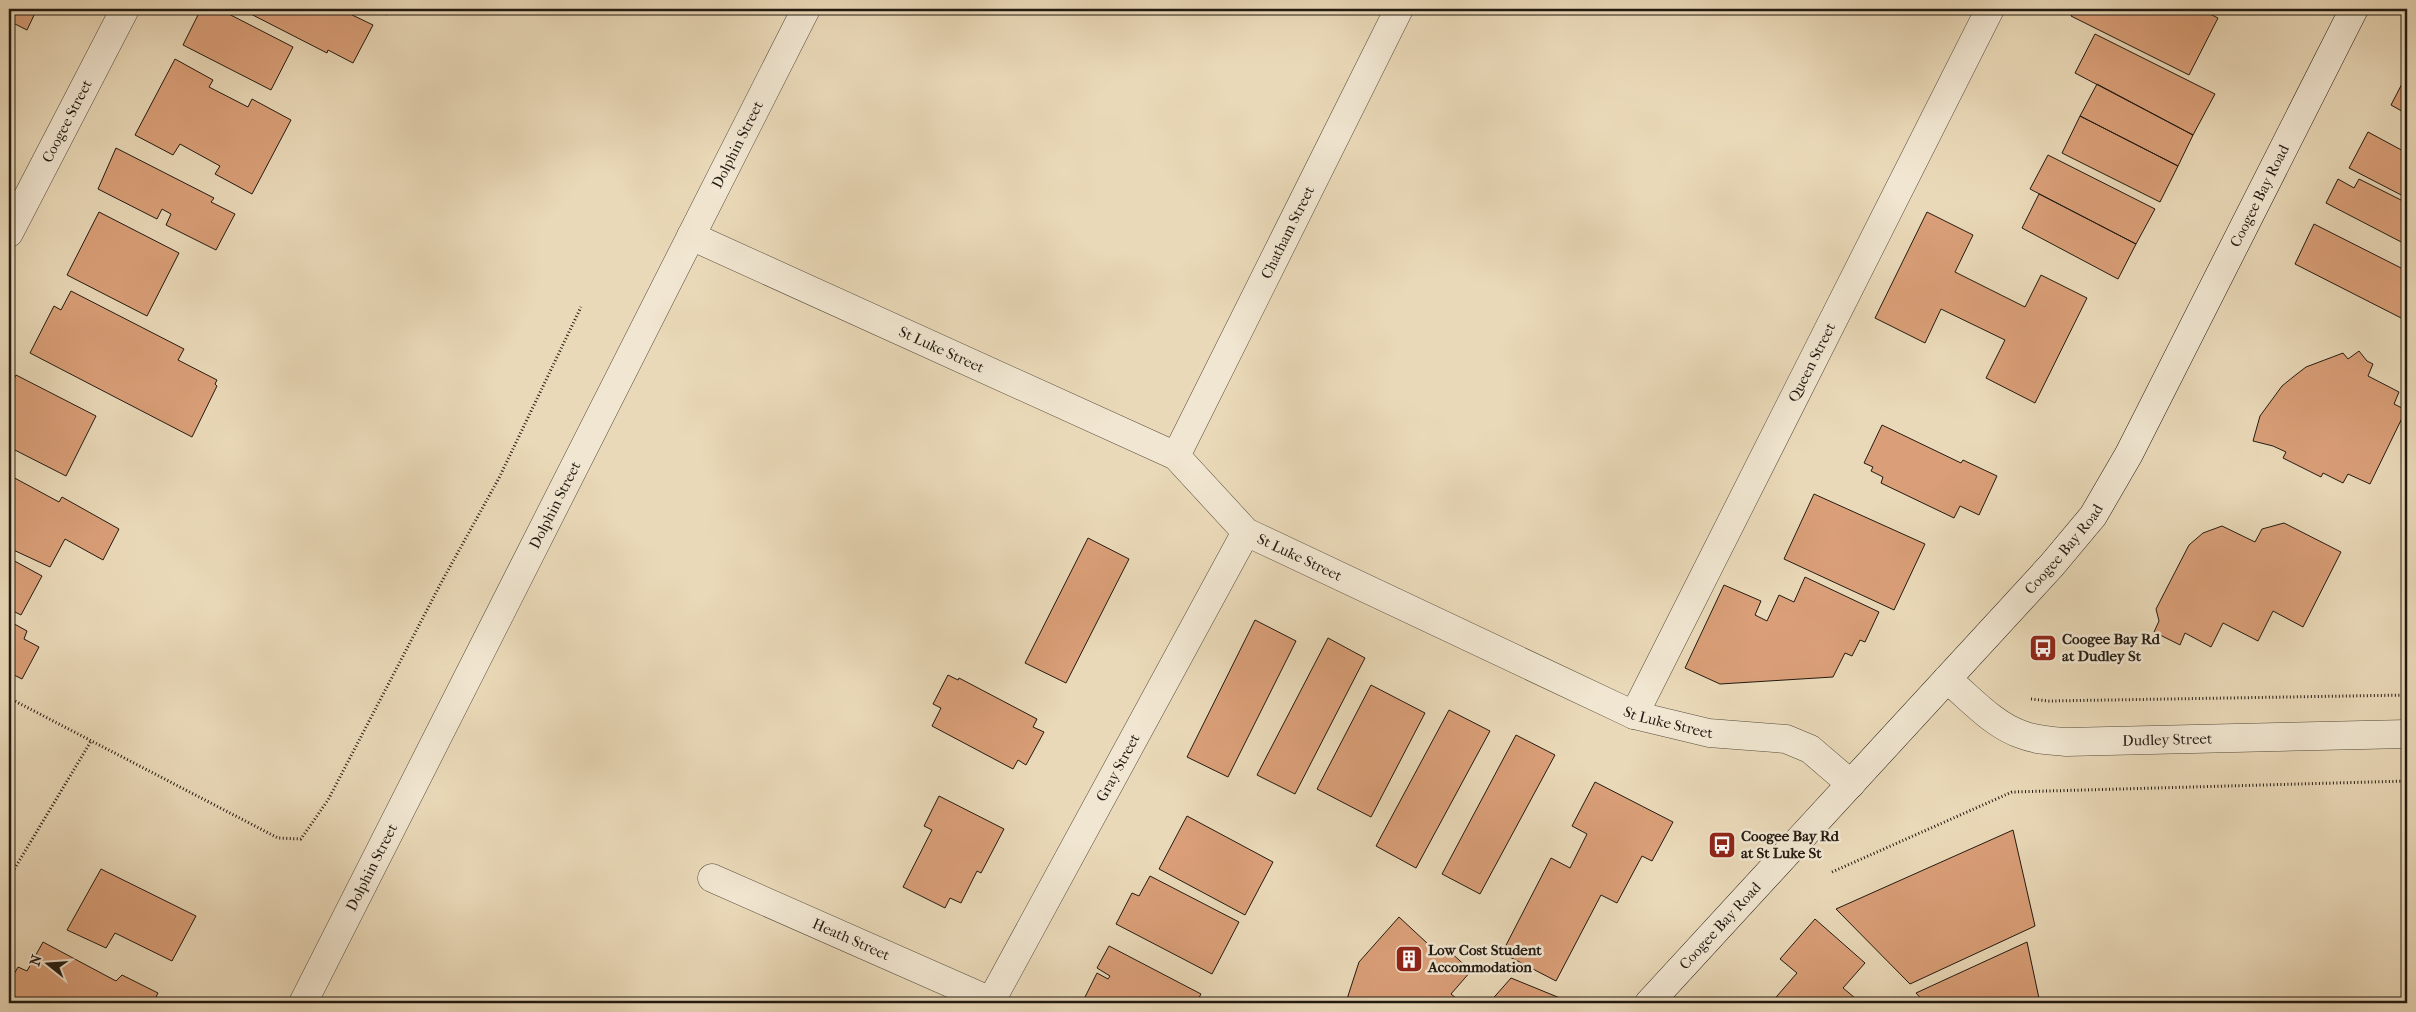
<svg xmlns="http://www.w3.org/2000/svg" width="2416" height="1012" font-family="'IM FELL French Canon',serif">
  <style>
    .building { fill: #da9f78; stroke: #221a11 }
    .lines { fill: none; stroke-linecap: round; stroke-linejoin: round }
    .minor-casing { stroke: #544a3b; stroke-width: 29 }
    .secondary-casing { stroke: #221a11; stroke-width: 29 }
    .path { stroke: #221a11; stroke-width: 3; stroke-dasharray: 1 2.5; stroke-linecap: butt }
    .minor { stroke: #f1e6d1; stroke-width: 28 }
    .secondary { stroke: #f1e6d1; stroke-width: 28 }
    .labels { text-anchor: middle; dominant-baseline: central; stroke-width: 5; stroke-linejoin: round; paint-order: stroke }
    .street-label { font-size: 15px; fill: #221a11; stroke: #f1e6d1 }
    .poi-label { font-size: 15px; font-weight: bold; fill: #221a11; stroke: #f1e6d1; text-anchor: start }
  </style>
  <rect width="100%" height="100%" fill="#ead9b8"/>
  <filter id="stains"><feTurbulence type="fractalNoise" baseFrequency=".004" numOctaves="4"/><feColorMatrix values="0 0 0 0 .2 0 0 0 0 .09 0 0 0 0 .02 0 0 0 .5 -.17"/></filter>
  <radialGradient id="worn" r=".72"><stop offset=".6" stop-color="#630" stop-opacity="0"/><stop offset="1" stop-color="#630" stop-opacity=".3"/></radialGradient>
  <path class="building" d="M9,9H32L36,11L27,30L9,21Z
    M201,9H219L293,47L271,90L183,45Z
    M241,9H349L348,13L373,25L353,63L328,50L327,53Z
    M374,9H390L387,15Z
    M2074,9H2200L2218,18L2189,75L2071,16Z
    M2095,34L2215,94L2193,135L2075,73Z
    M175,59L213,80L209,87L248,107L252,99L291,120L252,194L215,174L220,166L180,144L173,155L135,135Z
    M2407,74V114L2391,105Z
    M2097,84L2193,135L2178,166L2080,116Z
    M2080,116L2178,166L2160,202L2062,153Z
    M2368,132L2407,153V198L2349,168Z
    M116,148L214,198L211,202L235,214L216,250L166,225L171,214L162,209L157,219L98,189Z
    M2048,155L2155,209L2136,244L2030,189Z
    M2338,179L2354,188L2359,179L2407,203V245L2326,203Z
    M2039,194L2136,244L2118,279L2022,228Z
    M99,212L179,253L147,316L67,275Z
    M1927,212L1973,235L1955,272L2025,307L2041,275L2087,298L2035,403L1986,378L2005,340L1941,309L1925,343L1875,318Z
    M2314,224L2407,271V321L2295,264Z
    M71,291L184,349L178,360L217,380L215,384L217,386L192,437L30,353L54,306L61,310Z
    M2359,351L2367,361L2373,364L2368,376L2399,392L2394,404L2406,410L2370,484L2348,474L2343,483L2323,473L2321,477L2283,458L2286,452L2273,446L2253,441L2260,416L2282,386L2293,377L2306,367L2343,353L2348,359Z
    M16,375L96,416L66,476L9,447V389Z
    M1882,425L1961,463L1963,460L1997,476L1979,515L1960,506L1954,518L1881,483L1883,477L1871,471L1873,467L1864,463Z
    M9,475L59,502L62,497L119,529L103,560L65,539L50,567L9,548Z
    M1814,494L1925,544L1894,610L1784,559Z
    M2284,523L2341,552L2303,627L2273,611L2258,641L2223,623L2211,647L2185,633L2180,645L2154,632L2159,621L2156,609L2189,545L2203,533L2222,526L2255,542L2262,529Z
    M1088,538L1129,559L1066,683L1025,663Z
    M9,558L42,576L21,615L9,609Z
    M1805,577L1879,612L1865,642L1860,640L1852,656L1845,653L1833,677L1720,684L1685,668L1724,585L1761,601L1755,615L1767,621L1779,595L1794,602Z
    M1255,620L1296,641L1228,777L1187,757Z
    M9,621L27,631L24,639L39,647L22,679L10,673L9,675Z
    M1328,638L1365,658L1295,794L1257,775Z
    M948,675L958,680L959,678L1037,719L1033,727L1044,732L1026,765L1018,760L1013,769L932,726L941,708L933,704Z
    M1371,685L1425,713L1371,817L1317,789Z
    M1449,710L1490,731L1416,868L1376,846Z
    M1516,735L1555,755L1480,894L1442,874Z
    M1595,782L1673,822L1652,861L1642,856L1617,903L1601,895L1556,981L1502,953L1551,858L1570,868L1587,834L1572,826Z
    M939,796L1004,829L981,873L977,871L961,903L950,898L945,908L903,887L932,830L924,826Z
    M1187,816L1273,862L1245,915L1159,869Z
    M2013,830L2035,926L1910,984L1836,909Z
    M101,869L196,916L172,961L115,933L106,948L67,930Z
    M1150,876L1239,922L1212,974L1116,924L1132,893L1139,896Z
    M1399,917L1441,956L1447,949L1471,971L1451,994L1462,1003H1352L1347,999L1359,962Z
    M1815,919L1865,963L1843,988L1861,1003H1771L1797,973L1780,959Z
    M43,942L116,981L122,975L158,993L153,1003H9V983L18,967L27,971Z
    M2027,942L2040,1003H1925L1916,993Z
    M1109,946L1201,994L1196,1003H1091L1084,999L1097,973L1108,979L1110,976L1097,968Z
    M1511,978L1560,998L1555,1003H1489Z"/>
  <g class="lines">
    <g class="minor-casing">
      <g id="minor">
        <path id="s1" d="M9,233L125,9"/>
        <path id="s2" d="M691,236L1176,456L1246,532L1634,715L1709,733L1786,739L1810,749L1851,784"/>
        <path id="s3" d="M1176,456L1399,9"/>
        <path id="s4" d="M1947,679C1970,698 1994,726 2023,735C2036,740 2051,741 2066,742L2407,734"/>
        <path id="s5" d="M1634,715L1990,9"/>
        <path id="s6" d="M712,878L991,1001"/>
        <path id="s7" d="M303,1003L806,9"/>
        <path id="s8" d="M990,1003L1246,532"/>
      </g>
    </g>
    <g class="secondary-casing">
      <g id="secondary">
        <path id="s9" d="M1649,1003L2052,565L2093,516L2129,454L2354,9"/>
      </g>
    </g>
    <path class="path" d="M9,698L278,838L301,839L328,800L441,583L499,478L581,307
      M2031,699L2049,701L2407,695
      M1832,872L2012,792L2407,781
      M9,878L91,741"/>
    <use href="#minor" class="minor"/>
    <use href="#secondary" class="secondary"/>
  </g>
  <defs>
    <g id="bus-square" transform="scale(1.4375)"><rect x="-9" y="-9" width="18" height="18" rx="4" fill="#8f2418" stroke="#f1e6d1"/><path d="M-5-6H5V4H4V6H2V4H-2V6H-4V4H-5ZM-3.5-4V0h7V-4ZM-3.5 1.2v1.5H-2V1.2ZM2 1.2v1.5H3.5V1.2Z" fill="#fff"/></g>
    <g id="building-square" transform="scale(1.4375)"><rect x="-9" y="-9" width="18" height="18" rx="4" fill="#8f2418" stroke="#f1e6d1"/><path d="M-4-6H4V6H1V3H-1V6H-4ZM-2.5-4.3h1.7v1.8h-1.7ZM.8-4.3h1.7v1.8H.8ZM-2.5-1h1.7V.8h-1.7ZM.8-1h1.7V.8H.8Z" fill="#fff"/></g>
  </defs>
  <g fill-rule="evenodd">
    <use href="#bus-square" x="2043" y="648"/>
    <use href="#bus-square" x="1722" y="845"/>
    <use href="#building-square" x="1409" y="959"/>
  </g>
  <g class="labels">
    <g class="street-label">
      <text stroke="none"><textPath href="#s1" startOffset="126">Coogee Street</textPath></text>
      <text stroke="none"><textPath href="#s7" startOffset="962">Dolphin Street</textPath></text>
      <text stroke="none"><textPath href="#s9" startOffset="1020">Coogee Bay Road</textPath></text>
      <text stroke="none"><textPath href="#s3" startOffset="250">Chatham Street</textPath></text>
      <text stroke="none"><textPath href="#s2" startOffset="275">St Luke Street</textPath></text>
      <text stroke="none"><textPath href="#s5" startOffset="395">Queen Street</textPath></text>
      <text stroke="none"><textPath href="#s7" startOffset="558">Dolphin Street</textPath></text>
      <text stroke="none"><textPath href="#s9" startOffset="615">Coogee Bay Road</textPath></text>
      <text stroke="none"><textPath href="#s2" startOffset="695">St Luke Street</textPath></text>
      <text stroke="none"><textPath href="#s2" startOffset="1100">St Luke Street</textPath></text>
      <text stroke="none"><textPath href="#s4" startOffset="240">Dudley Street</textPath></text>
      <text stroke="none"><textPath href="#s8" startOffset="268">Gray Street</textPath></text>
      <text stroke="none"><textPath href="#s7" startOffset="152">Dolphin Street</textPath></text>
      <text stroke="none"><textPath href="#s9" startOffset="105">Coogee Bay Road</textPath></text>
      <text stroke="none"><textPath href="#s6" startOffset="152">Heath Street</textPath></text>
    </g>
    <g class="poi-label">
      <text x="2062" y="639">Coogee Bay Rd<tspan x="2062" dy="17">at Dudley St</tspan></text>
      <text x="1741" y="836">Coogee Bay Rd<tspan x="1741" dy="17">at St Luke St</tspan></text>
      <text x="1428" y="950">Low Cost Student<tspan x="1428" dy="17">Accommodation</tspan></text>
    </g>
  </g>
  <rect width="2416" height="1012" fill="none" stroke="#ead9b8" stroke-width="30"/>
  <rect x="10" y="10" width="2396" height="992" fill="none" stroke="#221a11" stroke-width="2.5"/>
  <rect x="15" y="15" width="2386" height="982" fill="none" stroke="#221a11"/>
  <g transform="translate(48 964) rotate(287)" stroke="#f1e6d1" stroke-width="4" paint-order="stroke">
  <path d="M0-4L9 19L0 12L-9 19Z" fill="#221a11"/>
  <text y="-8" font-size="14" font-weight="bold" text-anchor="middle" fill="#221a11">N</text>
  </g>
  <rect width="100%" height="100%" filter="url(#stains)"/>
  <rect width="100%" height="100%" fill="url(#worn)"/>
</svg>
